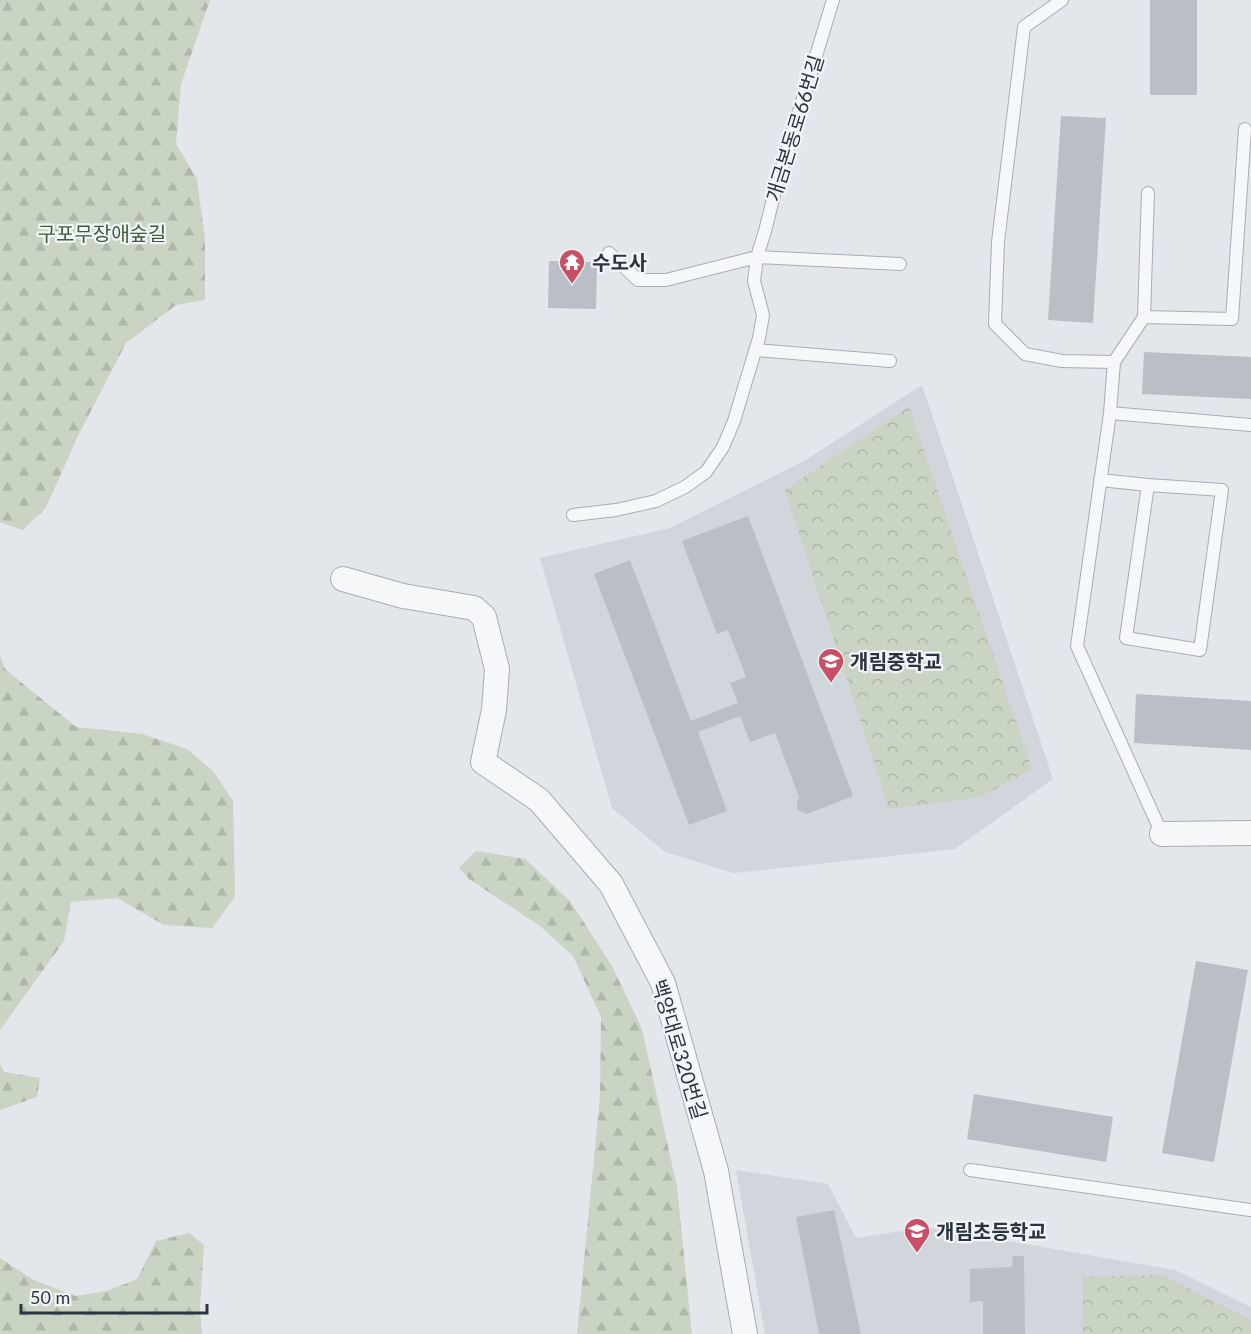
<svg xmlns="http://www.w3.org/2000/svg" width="1251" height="1334" font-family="Lato,'Noto Sans KR',sans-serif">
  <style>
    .built { fill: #d1d5dc }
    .forest { fill: url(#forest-firs) }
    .park { fill: url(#park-crowns) }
    .building { fill: #babfc7 }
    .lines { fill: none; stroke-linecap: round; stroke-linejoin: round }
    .service-casing { stroke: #a8adb4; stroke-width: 14 }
    .minor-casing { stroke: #a8adb4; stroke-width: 26 }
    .path { stroke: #c0c4c9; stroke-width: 4; stroke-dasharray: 4.5 4.5; stroke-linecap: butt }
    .service { stroke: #f5f7f9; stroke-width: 12 }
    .minor { stroke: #f5f7f9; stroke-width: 24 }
    .labels { text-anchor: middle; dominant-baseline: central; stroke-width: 4.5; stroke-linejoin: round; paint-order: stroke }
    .street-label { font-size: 20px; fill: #2b3441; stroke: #f2f5f8 }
    .park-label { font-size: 20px; fill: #415c39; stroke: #f2f5f8 }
    .poi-label { font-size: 20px; font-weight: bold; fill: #2b3441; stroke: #f2f5f8; text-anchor: start }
  </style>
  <defs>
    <pattern id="forest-firs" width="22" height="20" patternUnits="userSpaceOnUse" patternTransform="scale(1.5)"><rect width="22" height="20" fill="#c9d4c4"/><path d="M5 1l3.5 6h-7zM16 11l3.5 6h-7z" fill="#adb7aa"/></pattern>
    <pattern id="park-crowns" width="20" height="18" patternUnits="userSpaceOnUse" patternTransform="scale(1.5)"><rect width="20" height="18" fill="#c9d4c4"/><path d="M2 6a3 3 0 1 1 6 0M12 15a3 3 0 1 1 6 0" fill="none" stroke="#adb7aa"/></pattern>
  </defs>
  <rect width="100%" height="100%" fill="#e3e6ea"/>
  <path class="built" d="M922,385L1053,779L955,849L734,873L665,852L612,808L540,558L670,528L804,461Z
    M736,1170L828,1184L856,1238L927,1227L1175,1270L1251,1307V1334H765Z"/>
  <path class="forest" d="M0,0H210L181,84L176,144L197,179L205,239V300L176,305L126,343L78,436L45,509L22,530L0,522Z
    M0,656L5,669L76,727L142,734L187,749L214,772L233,801L235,897L212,928L164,925L117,898L71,902L64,941L0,1030Z
    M476,851L525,859L570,901L612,966L642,1029L677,1187L692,1334H577L600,1096L601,1017L573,956L540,926L469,879L459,868Z
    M0,1064L4,1072L40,1078L37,1097L0,1110Z
    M189,1233L204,1245L200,1307L202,1334H0V1258L34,1280L75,1296L107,1291L137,1279L156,1241Z"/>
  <path class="park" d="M909,407L1032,769L980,797L889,809L785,490Z
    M1163,1275L1251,1320V1334H1083V1277Z"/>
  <path class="building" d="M1150,0H1197V95H1150Z
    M1061,116L1106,118L1093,323L1048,320Z
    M549,261L597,262L596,309L548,308Z
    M1144,352L1251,357V399L1142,394Z
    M748,516L853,796L807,814L797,810V803L799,797L775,733L750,742L740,716L698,732L727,811L689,825L594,574L630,560L691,721L738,703L730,683L746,677L728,630L717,634L682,541Z
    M1136,694L1251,701V750L1134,743Z
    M1196,961L1248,970L1214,1162L1162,1153Z
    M974,1094L1113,1117L1106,1162L967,1139Z
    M834,1210L861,1334H819L796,1217Z
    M1013,1256H1024L1025,1334H983V1301L970,1302V1269L1012,1267Z"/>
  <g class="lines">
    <g class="service-casing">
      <path id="service" d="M1062,0L1024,27L998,242L995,324L1025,354L1062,361L1114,362
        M1148,193L1144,317L1114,362L1110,413L1077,646L1162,834
        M609,253L638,280H666L757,257L900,264
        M1144,317L1232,319L1245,129
        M755,350L890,361
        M1110,413L1251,425
        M1100,480L1148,485L1126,638L1200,650L1222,490L1148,485
        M573,515L616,510L656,501L685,487L706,472L723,447L734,421L759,338L763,315L754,281L757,257L765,231L776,187L833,0
        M970,1170L1250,1210"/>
    </g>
    <g class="minor-casing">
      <path id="minor" d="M343,579L403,596L474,608L484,617L497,669L494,710L483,762L539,800L611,884L663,983L716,1171L745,1334
        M1162,834L1251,833"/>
    </g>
    <path class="path" d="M0,1L1,0"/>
    <use href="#service" class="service"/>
    <use href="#minor" class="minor"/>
  </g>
  <defs>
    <g id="temple-pin" transform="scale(1.35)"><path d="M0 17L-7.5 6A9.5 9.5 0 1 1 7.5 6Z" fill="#c84f64" stroke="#f2f5f8"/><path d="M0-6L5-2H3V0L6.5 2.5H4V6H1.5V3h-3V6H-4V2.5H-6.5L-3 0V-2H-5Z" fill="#fff"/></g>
    <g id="school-pin" transform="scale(1.35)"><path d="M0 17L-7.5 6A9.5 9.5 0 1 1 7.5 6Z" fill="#c84f64" stroke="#f2f5f8"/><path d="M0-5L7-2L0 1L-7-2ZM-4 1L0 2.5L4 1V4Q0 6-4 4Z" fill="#fff"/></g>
  </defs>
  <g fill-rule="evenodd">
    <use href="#temple-pin" x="572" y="262"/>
    <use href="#school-pin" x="831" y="661"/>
    <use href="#school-pin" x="917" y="1231"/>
  </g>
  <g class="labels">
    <g class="street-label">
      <text transform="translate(794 128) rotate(-73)">개금본동로66번길</text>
      <text transform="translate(680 1049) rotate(73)">백양대로320번길</text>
    </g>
    <g class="park-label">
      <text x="102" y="233">구포무장애숲길</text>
    </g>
    <g class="poi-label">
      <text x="592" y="262">수도사</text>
      <text x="850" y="661">개림중학교</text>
      <text x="936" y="1231">개림초등학교</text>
    </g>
  </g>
  <path d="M21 1304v9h186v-9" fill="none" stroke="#2b3441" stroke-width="3"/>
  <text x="30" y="1304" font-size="18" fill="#2b3441" stroke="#f2f5f8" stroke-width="4.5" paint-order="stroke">50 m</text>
</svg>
